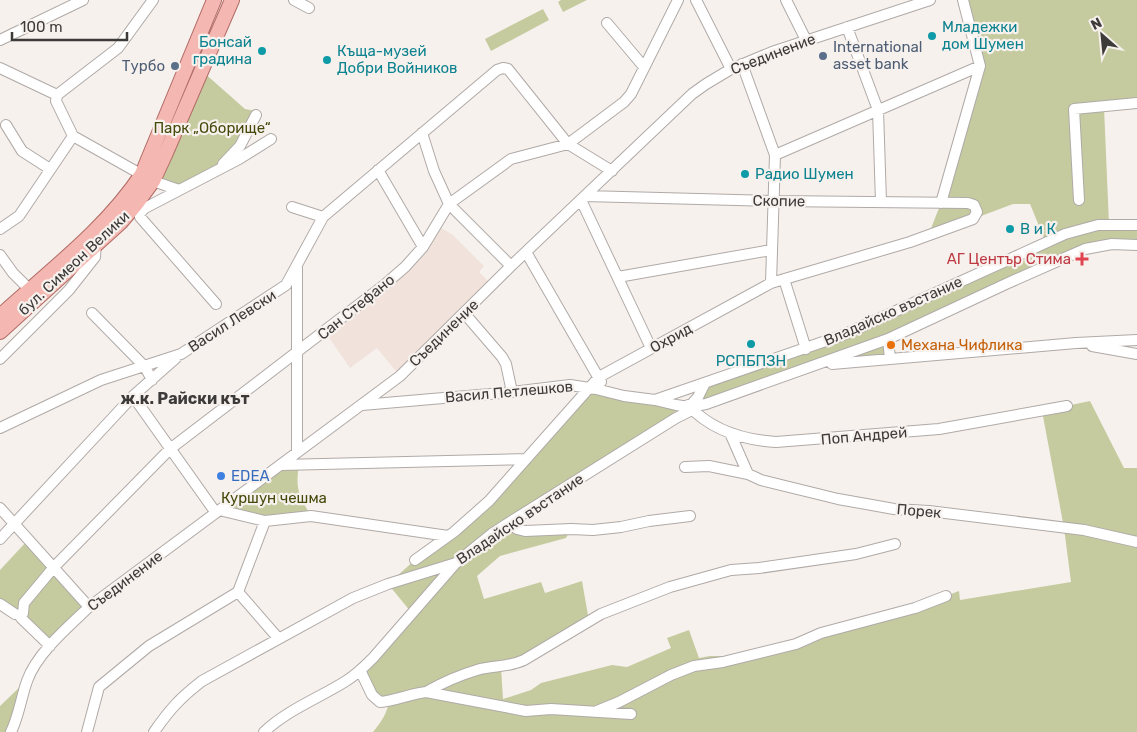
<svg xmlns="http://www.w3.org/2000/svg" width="1137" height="732" font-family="Rubik,sans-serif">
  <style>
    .built { fill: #f1e3dc }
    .green { fill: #c5cb9f }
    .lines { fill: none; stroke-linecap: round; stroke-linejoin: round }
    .minor-casing { stroke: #b0aaa7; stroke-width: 12 }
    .major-casing { stroke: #b06c66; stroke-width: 16 }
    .minor { stroke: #fff; stroke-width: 10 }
    .major { stroke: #f5b7b1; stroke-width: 14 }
    .culture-dot { fill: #0f9aa8; stroke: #f7f1ee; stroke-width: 2 }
    .service-dot { fill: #5c6f8a; stroke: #f7f1ee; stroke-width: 2 }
    .health-dot { fill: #e0444e; stroke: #f7f1ee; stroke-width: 2 }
    .food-dot { fill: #e8710a; stroke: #f7f1ee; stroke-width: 2 }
    .shop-dot { fill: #3f7fe0; stroke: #f7f1ee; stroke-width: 2 }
    .labels { text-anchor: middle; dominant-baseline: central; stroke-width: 4.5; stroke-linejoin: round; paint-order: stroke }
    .culture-label { font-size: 15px; fill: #0d838f; stroke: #f7f1ee; text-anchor: start }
    .service-label { font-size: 15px; fill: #4e5e75; stroke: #f7f1ee; text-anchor: start }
    .street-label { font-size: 15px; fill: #3d3b3a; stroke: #f7f1ee }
    .park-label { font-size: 15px; fill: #464a0b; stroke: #f7f1ee }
    .health-label { font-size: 15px; fill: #be3a42; stroke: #f7f1ee; text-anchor: end }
    .food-label { font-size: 15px; fill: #c56008; stroke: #f7f1ee; text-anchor: start }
    .shop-label { font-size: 15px; fill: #366cbe; stroke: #f7f1ee; text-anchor: start }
    .neighbourhood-label { font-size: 16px; font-weight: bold; fill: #3d3b3a; stroke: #f7f1ee }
  </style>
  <rect width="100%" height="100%" fill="#f7f1ee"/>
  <path class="built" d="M436,225L453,235L484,266L479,272L488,281L400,376L377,348L350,368L325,332L383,286Z"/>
  <path class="green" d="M561,0H587L563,12L558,2Z
    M963,0H1137V103L1104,107L1109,224L1137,225V245L1098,246L888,339L890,359L845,361L706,403L702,393L714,381L843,335L1046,243L1030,204H1013L928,236L941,203L980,66Z
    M543,9L549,20L491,51L485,39Z
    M202,71L245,109L256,111L251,126L217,170L179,190L153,181Z
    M589,387L672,406L676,412V418L510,522L517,529H571L566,538L500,556L477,576L484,599L541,582L545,593L582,581L589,621L501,667L503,699L531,690L541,683L612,665L627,667L671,648L667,638L689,630L699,658L710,656H721L723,661L946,596L959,591L960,600L1071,582L1064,528L1042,411L1090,401L1124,468H1137V732H373C382,721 387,713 390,699H380L374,692L365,670L411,612L388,584L415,560L454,532Z
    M281,465H299C295,489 299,495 311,516L282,520L219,510Z
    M27,541L85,607L52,642L24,617L0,599V570Z
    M27,680L11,732H0V706Z"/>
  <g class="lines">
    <g class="minor-casing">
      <path id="minor" d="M294,0L309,8
        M696,0L731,69
        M786,0L806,40
        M607,23L644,67
        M847,27L878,110L881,202
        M0,40L83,0
        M742,64L775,155L771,283
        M0,68L57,95L56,101L73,136L153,181L179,190
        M57,95L118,48L153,0
        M6,125L22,151L50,169
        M422,133L434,171L449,204L511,266
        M775,155L980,66
        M223,164L240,146L256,115
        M378,170L423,247
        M581,200L651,348
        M1079,200L1074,109L1137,103
        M941,203L980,66L963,0
        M292,207L323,217
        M0,229L19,216L73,136
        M526,252L601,382
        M0,255L13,273L29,289
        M297,268V452
        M618,277L771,250
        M784,279L806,349
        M216,304L140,217V213L145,208L239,159L271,139
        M92,313L145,367L152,380
        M465,314L502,357L506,364L512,392
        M888,339L890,359
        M1092,346L1137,354
        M0,359L69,290L95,257L96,244
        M832,364L1076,343L1137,340
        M133,396L216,513
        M655,400L843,335L1065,234L1098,225H1137
        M362,405L512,392L570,385L596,389L624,396L655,400L676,405L689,407L706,404L888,339L1008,283L1085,249L1112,244L1137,245
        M688,405C711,430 743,440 776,442L939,429L1067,406
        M689,407L698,397L705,383
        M0,428L101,380L181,354L286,285L323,217L497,70L503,68L508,69L568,144L612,171
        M730,433L748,474L761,480L838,499L894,509L929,511L1084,530L1137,542
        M281,465L526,459
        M685,467L709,466L748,474
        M0,508L89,607
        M219,510L265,521L311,516L448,536
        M510,522L517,529L525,531L571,529L593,530L621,527L649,521L690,516
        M0,539L133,396L176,358
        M415,560L454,532L489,501L599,377L771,283L910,242L973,219L977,212L974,205L968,203L773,201L585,196
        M238,592L278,638
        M0,604L15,614
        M50,646L21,618L23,613L24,603L54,567L170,449L383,286L405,267L423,247L449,204L511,159L568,144L624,102L631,94L678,0
        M360,670L372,695L380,702C395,701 409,694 426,692L526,711L551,709L631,714
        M426,692C442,683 460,675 477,670C493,665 507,668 524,660L601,614L670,587L731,570L759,568L856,554L895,544
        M597,711L619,702L671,675L694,666L723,662L796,644L821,633L915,608L946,596
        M11,732C19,715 21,698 27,681C37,653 68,627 89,607L400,376L511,266L692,94L706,84L731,69L772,52L930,0
        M87,732L99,687L149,646L238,592L265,521
        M154,732C170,709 180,698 202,681L353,598L388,584L456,563L493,533L510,522L676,418L696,408
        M264,732C287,710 319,698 346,681C356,675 365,666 373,658L455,564"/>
    </g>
    <g class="major-casing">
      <path id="major" d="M0,316C49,271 105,230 142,174L214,0
        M0,332L121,222L137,203L153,181L165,155L232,0"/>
    </g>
    <use href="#minor" class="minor"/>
    <use href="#major" class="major"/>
  </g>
  <g class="culture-dot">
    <circle cx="932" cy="36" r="5"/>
    <circle cx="262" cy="51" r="5"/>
    <circle cx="327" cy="60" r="5"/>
    <circle cx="745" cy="174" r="5"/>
    <circle cx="1010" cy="229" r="5"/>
    <circle cx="751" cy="344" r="5"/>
  </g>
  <g class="service-dot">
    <circle cx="823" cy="56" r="5"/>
    <circle cx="175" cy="66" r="5"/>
  </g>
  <path class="health-dot" d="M1079.5 251.5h5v5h5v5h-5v5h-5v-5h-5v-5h5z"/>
  <circle class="food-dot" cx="891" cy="345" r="5"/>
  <circle class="shop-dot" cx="221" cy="476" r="5"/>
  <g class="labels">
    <g class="culture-label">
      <text x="942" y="27">Младежки<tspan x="942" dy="17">дом Шумен</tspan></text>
      <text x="252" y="42" text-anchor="end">Бонсай<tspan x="252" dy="17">градина</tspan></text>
      <text x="337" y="51">Къща-музей<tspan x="337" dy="17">Добри Войников</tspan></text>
      <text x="755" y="174">Радио Шумен</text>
      <text x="1020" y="229">В и К</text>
      <text x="751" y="361" text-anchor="middle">РСПБПЗН</text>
    </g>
    <g class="service-label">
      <text x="833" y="47">International<tspan x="833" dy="17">asset bank</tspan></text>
      <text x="165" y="66" text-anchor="end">Турбо</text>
    </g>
    <g class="street-label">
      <text transform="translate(773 54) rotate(-21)">Съединение</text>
      <text transform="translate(779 201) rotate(1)">Скопие</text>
      <text transform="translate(74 263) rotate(-43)">бул. Симеон Велики</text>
      <text transform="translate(356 307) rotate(-39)">Сан Стефано</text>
      <text transform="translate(893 311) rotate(-24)">Владайско въстание</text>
      <text transform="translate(232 321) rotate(-33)">Васил Левски</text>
      <text transform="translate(444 333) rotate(-44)">Съединение</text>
      <text transform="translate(671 338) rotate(-29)">Охрид</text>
      <text transform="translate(509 392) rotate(-5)">Васил Петлешков</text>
      <text transform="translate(864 436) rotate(-5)">Поп Андрей</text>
      <text transform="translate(919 511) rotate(5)">Порек</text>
      <text transform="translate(520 519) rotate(-34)">Владайско въстание</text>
      <text transform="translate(125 581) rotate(-37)">Съединение</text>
    </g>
    <g class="park-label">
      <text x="212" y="128">Парк „Оборище“</text>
      <text x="274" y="498">Куршун чешма</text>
    </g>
    <g class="health-label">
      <text x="1071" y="259">АГ Център Стима</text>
    </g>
    <g class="food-label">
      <text x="901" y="345">Механа Чифлика</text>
    </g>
    <g class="shop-label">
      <text x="231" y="476">EDEA</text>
    </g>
    <g class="neighbourhood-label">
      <text x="185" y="398">ж.к. Райски кът</text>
    </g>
  </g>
  <g transform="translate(1102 35) rotate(333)" stroke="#f7f1ee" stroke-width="4" paint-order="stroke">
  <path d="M0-4L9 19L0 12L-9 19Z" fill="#3d3b3a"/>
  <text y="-8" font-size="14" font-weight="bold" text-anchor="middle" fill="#3d3b3a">N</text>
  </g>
  <path d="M12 32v8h115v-8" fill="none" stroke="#3d3b3a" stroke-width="2.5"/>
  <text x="20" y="32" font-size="15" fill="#3d3b3a" stroke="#f7f1ee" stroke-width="4" paint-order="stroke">100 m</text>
</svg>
